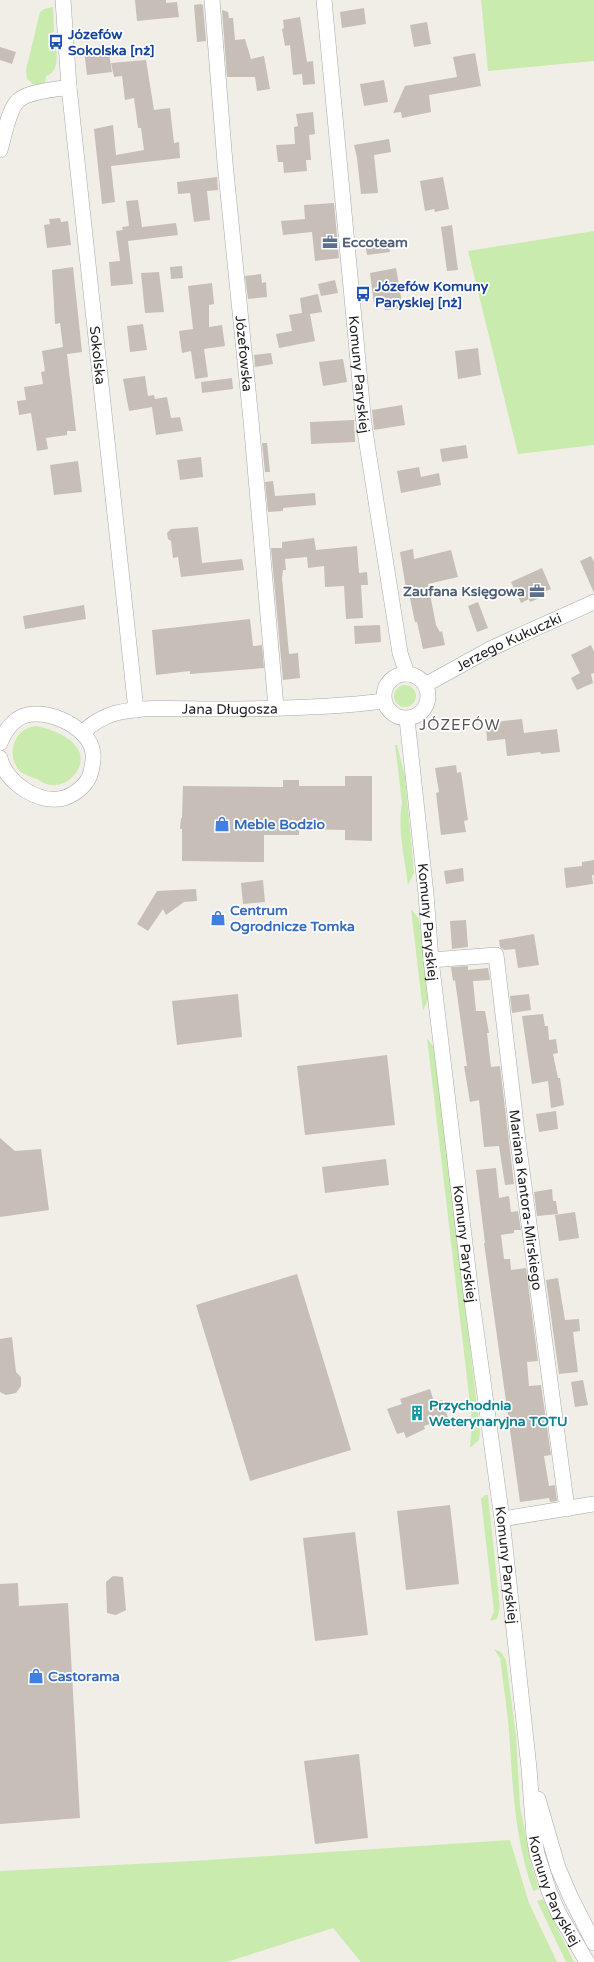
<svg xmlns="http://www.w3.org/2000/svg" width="594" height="1962" font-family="'Varela Round',sans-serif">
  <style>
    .grass { fill: #caebae }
    .building { fill: #c6beb7 }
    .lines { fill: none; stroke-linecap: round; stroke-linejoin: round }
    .street-casing { stroke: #a8a8a8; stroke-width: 16 }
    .street { stroke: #fff; stroke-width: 15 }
    .labels { text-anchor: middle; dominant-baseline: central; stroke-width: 3.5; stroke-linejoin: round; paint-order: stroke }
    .transit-label { font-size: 14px; font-weight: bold; fill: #164399; stroke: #fff; text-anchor: start }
    .service-label { font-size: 14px; font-weight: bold; fill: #4e5e75; stroke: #fff; text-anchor: start }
    .street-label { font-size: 14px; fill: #212121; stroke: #fff }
    .shop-label { font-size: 14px; font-weight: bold; fill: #366cbe; stroke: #fff; text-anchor: start }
    .culture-label { font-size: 14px; font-weight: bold; fill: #0d838f; stroke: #fff; text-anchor: start }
    .neighbourhood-label { font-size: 15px; letter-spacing: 1px; fill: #545454; stroke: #fff }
  </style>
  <rect width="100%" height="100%" fill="#f1eee8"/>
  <path class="grass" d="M481,0H594V61L488,71Z
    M53,7L54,32L50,33L51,42H55C57,54 60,71 46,76L45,83L34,85L27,79L26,70L40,12L44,9Z
    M594,231V445L518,454L468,251Z
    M394 696a11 11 0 1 1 22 0a11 11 0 1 1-22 0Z
    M36,726C51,729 70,736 78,749C87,764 72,783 57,785C49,786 43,783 37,779C31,777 22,774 18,769C6,752 15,728 36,726Z
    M395,745H397L405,776L414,873L408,885C405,859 397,829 402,803Z
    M411,909L419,919L429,997L423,1011Z
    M427,1038L435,1049L480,1432L479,1440L470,1448L472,1421Z
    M485,1495H488L500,1608L497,1619L490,1621L494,1611L481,1499Z
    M494,1649L501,1652L506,1660L516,1736L520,1806L531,1863L539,1889L533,1891C514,1836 513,1788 509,1731C507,1707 503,1683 500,1658Z
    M510,1840L529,1903L557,1962H361L333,1928L227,1962H0V1871L193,1861Z
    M543,1899L574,1962H566L537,1901Z"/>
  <path class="building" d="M135,0H166V3L177,2L179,17L137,21Z
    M201,4L203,5L206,41L197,42L194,5Z
    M364,8L366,24L342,28L340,12Z
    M222,10L228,12L229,18H233L235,40L245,39L251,59L264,56L270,89L257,91L255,77H227Z
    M300,17L307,62L313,61L315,84L303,85L302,74L293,75L290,45L285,46L282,29L284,28L283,20Z
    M427,22L431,44L414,47L410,25Z
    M0,47L16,52L12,64L0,60Z
    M108,47L112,72L87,75L84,50Z
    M475,53L481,86L429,95L431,112L402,118L401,112L393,113L405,86L457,77L453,57Z
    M146,60L154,110L170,108L174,143L179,142L180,158L111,166L115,202L102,204L94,129L113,125L116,155L144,150L141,128H138L134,98L125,100L122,76L114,77L111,63Z
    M384,80L388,102L364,106L360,84Z
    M313,112L315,134L309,135L311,160H306L307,171L284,173L283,162H278L276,145L295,144L294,127L298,126L296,114Z
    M389,139L391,152L374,155L378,193L361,194L357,158L354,145Z
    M217,177L218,190L207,191L210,220L194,222L190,193L178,194L177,182Z
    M443,177L449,209L435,212L434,209L425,211L420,181Z
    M138,200L142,227L176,223L178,235L128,241L133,284L111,286L109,262L120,261L116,231L123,230L122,227L129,226L126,201Z
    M334,203L339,258L315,261L312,232L283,235L281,221L305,219L304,205Z
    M60,218L61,222L68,221L71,245L47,248L44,225L50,224L49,219Z
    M452,225L458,270L447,271L441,227Z
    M388,239L390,252L367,255L365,243Z
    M182,266L183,278L171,279L170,267Z
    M73,267L82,352L67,354L76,431H67V435L46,438L48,449L37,451L31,413L19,415L17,401L26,400L24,387L43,384L41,372L45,371L42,351L63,347L60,323L55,324L52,270Z
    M396,268L403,308L385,310L384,302L374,304L370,273Z
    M159,272L164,312L145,313L141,273Z
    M261,274L262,283L266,282L267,297L248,299L245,276Z
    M335,280L338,293L321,296L318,284Z
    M212,283L214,304L209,305V327L222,325L225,346L204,349L208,377L195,379L191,351L182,353L179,331L193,329L188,286Z
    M318,294L322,312L310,314L315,341L279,348L276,334L292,331L289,315L302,313L300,298Z
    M143,324L147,350L130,352L127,326Z
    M478,348L481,375L458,379L455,351Z
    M271,353L273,364L255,367L254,355Z
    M343,359L347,382L323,386L319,362Z
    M145,376L148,396L154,395L155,399L167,397L171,418L180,417L183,431L156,435L152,407L129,411L123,379Z
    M232,378L233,389L202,393L201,382Z
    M402,405L405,425L374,430L372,410Z
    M354,420L355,442L311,444L310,422Z
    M262,443H267L270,472H265Z
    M466,445L468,458L442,462L440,449Z
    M201,457L203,477L180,480L177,460Z
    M78,461L82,492L54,495L50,465Z
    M419,467L421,477L439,473L441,485L401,493L397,471Z
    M273,481L275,496L315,493L316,505L283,508V511L268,512L265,482Z
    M198,527L202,563L242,559L244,570L181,577L178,557L173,558L171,541L168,539L167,533L171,529Z
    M314,538L316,550L357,546L359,573L367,572L368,585H361L363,618L346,619L344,586L325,587L324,566L308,568L307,557L285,559L286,570H283L282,578L289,654L298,653L300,678L283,680L271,548H282V542Z
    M413,549L414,559L451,550L458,577L428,584L436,625L440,632L442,631L445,645L423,649L417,622H415L408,589H406L400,552Z
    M591,556L594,562V593L580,561Z
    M542,568L551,589L543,592L545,596L530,602L529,599L521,603L511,582Z
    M478,602L488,628L477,632L468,606Z
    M84,605L86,619L25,629L23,616Z
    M250,619L253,646L262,645L264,668L190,674V671L156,675L152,630Z
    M380,625L381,642L355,644L354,626Z
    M591,645L594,652V673L591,674L593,683L577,690L571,678L580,673L571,655Z
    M522,719L524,733L557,729L560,752L541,754L540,752L507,756L505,739L487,741L486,723Z
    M456,765L457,773L461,772L468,820L464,821L466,832L441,835L436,793L439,792L435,768Z
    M345,776H372V841L345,840V830L299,829V835H264V862L182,861V829H180L181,818H182L183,786L283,787V780H299V786H345Z
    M594,860V875H592L593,884L566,888L564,868L582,866V862Z
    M463,868L464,881L446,884L444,871Z
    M263,880L265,902L243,904L241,883Z
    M196,889L197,901L184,902L166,915L163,909L148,931L137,924L157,891Z
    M466,920L468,947L452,949L450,921Z
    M534,934L539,965L518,968L515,949L504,950L500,947L499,940Z
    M468,966V970L488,968L490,980L473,981L476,1011H485L489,1033H487L491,1067L500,1066L514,1184L505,1185L499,1146L484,1147L479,1100L470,1102L464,1066H467L455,980L453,981L451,967Z
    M238,994L242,1037L177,1045L172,1001Z
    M529,994L531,1010L512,1013L510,996Z
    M543,1014L545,1026H548L549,1040L556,1039L558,1053L553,1054L558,1078H560L564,1105L551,1108L548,1081L532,1084L522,1016Z
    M387,1055L395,1125L305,1135L297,1066Z
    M556,1111L558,1129L539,1132L536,1114Z
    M0,1138L15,1151L41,1149L49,1210L0,1217Z
    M386,1159L389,1185L325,1193L322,1167Z
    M496,1168L499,1198L509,1196L511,1212L518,1211L521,1230H514V1233L501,1235L504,1259H510L511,1270L526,1268L538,1361L527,1362L529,1386L541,1385L551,1455L544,1456L549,1486L555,1485L557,1501L550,1502L549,1498L520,1502L484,1243H485L476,1170Z
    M552,1189L553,1201H556L558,1214L537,1216L534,1192Z
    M575,1212L579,1238L559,1241L555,1215Z
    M297,1274L351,1450L250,1481L196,1305Z
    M558,1278L565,1320L579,1319L580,1331L573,1332L578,1372L559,1374L546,1280Z
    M12,1337L16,1372L21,1377V1386L16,1393L6,1395L0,1392V1339Z
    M583,1380L588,1405L575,1407L571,1382Z
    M430,1389L434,1402L442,1400L448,1418L424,1426L425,1429L406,1438L404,1432L397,1434L387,1409L402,1404L400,1399Z
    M450,1505L459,1584L406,1590L397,1511Z
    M355,1532L368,1635L315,1641L303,1538Z
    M113,1576L123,1577L126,1610L116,1615L107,1613L106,1582Z
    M18,1583L19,1606L68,1603L80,1818L0,1824V1584Z
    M359,1754L368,1838L315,1844L304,1761Z"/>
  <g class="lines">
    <g class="street-casing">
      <g id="street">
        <path id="s1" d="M63,0L69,87L136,710"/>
        <path id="s2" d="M212,0L225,163L251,420L276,707"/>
        <path id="s3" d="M324,0L364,425L400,653L407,674"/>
        <path d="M0,150C4,137 8,113 16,103C25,91 55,90 69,87"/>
        <circle cx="406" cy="696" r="22"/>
        <path id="s4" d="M425,685L492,648L594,602"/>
        <path id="s5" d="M407,719L426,894L431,960L471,1294L502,1519L529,1768L534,1836L537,1854L549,1891L558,1912L587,1962"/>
        <path id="s6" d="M82,733C91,724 102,717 116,713C147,706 184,709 216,709C272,709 329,708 384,701"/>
        <path d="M0,743C3,735 8,727 15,721C37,702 90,725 93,753C94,759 92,766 91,772C88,784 76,794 64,798C39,805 5,782 0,758"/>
        <path id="s7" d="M431,960L496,955L518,1141L567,1509"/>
        <path d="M502,1519L594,1504"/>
        <path d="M538,1799L558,1868L571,1898L594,1943"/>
      </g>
    </g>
    <use href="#street" class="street"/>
  </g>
  <defs>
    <g id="bus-bare" transform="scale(1.2)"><path d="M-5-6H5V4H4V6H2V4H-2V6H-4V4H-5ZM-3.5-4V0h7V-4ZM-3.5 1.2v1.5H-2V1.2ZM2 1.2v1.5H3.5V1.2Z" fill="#1a4fb4" stroke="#fff" stroke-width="2.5" paint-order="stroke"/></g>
    <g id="office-bare" transform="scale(1.2)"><path d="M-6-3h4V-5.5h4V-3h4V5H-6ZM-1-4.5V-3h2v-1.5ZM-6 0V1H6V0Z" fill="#5c6f8a" stroke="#fff" stroke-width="2.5" paint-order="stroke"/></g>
    <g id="shop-bare" transform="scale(1.2)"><path d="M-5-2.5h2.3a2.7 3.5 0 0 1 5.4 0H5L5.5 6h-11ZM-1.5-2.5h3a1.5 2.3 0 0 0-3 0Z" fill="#3f7fe0" stroke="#fff" stroke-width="2.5" paint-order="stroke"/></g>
    <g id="building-bare" transform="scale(1.2)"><path d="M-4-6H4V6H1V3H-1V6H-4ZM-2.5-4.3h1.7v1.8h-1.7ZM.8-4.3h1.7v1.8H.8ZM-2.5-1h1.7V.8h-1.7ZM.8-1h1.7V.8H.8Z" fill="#0f9aa8" stroke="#fff" stroke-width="2.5" paint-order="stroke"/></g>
  </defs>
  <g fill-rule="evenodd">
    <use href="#bus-bare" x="56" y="42"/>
    <use href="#office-bare" x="330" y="242"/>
    <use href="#bus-bare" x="363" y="294"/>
    <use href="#office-bare" x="537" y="591"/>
    <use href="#shop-bare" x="222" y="824"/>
    <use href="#shop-bare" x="218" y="918"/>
    <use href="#building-bare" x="417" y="1413"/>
    <use href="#shop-bare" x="36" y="1676"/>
  </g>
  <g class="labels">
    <g class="transit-label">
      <text x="68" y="34">Józefów<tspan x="68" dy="16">Sokolska [nż]</tspan></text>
      <text x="375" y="286">Józefów Komuny<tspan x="375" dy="16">Paryskiej [nż]</tspan></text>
    </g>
    <g class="service-label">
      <text x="342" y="242">Eccoteam</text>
      <text x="525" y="591" text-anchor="end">Zaufana Księgowa</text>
    </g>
    <g class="street-label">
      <text stroke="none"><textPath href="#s2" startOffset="355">Józefowska</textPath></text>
      <text stroke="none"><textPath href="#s1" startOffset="357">Sokolska</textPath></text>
      <text stroke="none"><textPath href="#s3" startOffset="376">Komuny Paryskiej</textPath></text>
      <text stroke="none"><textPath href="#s4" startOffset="94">Jerzego Kukuczki</textPath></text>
      <text stroke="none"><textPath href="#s6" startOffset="154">Jana Długosza</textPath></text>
      <text stroke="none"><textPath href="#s5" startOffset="204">Komuny Paryskiej</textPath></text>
      <text stroke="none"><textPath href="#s7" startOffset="312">Mariana Kantora-Mirskiego</textPath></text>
      <text stroke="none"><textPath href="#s5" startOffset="528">Komuny Paryskiej</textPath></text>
      <text stroke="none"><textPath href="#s5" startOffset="852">Komuny Paryskiej</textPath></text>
      <text stroke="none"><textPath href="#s5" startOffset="1183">Komuny Paryskiej</textPath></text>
    </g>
    <g class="shop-label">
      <text x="234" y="824">Meble Bodzio</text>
      <text x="230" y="910">Centrum<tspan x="230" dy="16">Ogrodnicze Tomka</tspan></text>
      <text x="48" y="1676">Castorama</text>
    </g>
    <g class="culture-label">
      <text x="429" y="1405">Przychodnia<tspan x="429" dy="16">Weterynaryjna TOTU</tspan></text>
    </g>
    <g class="neighbourhood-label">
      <text x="460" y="725">JÓZEFÓW</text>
    </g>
  </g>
</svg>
